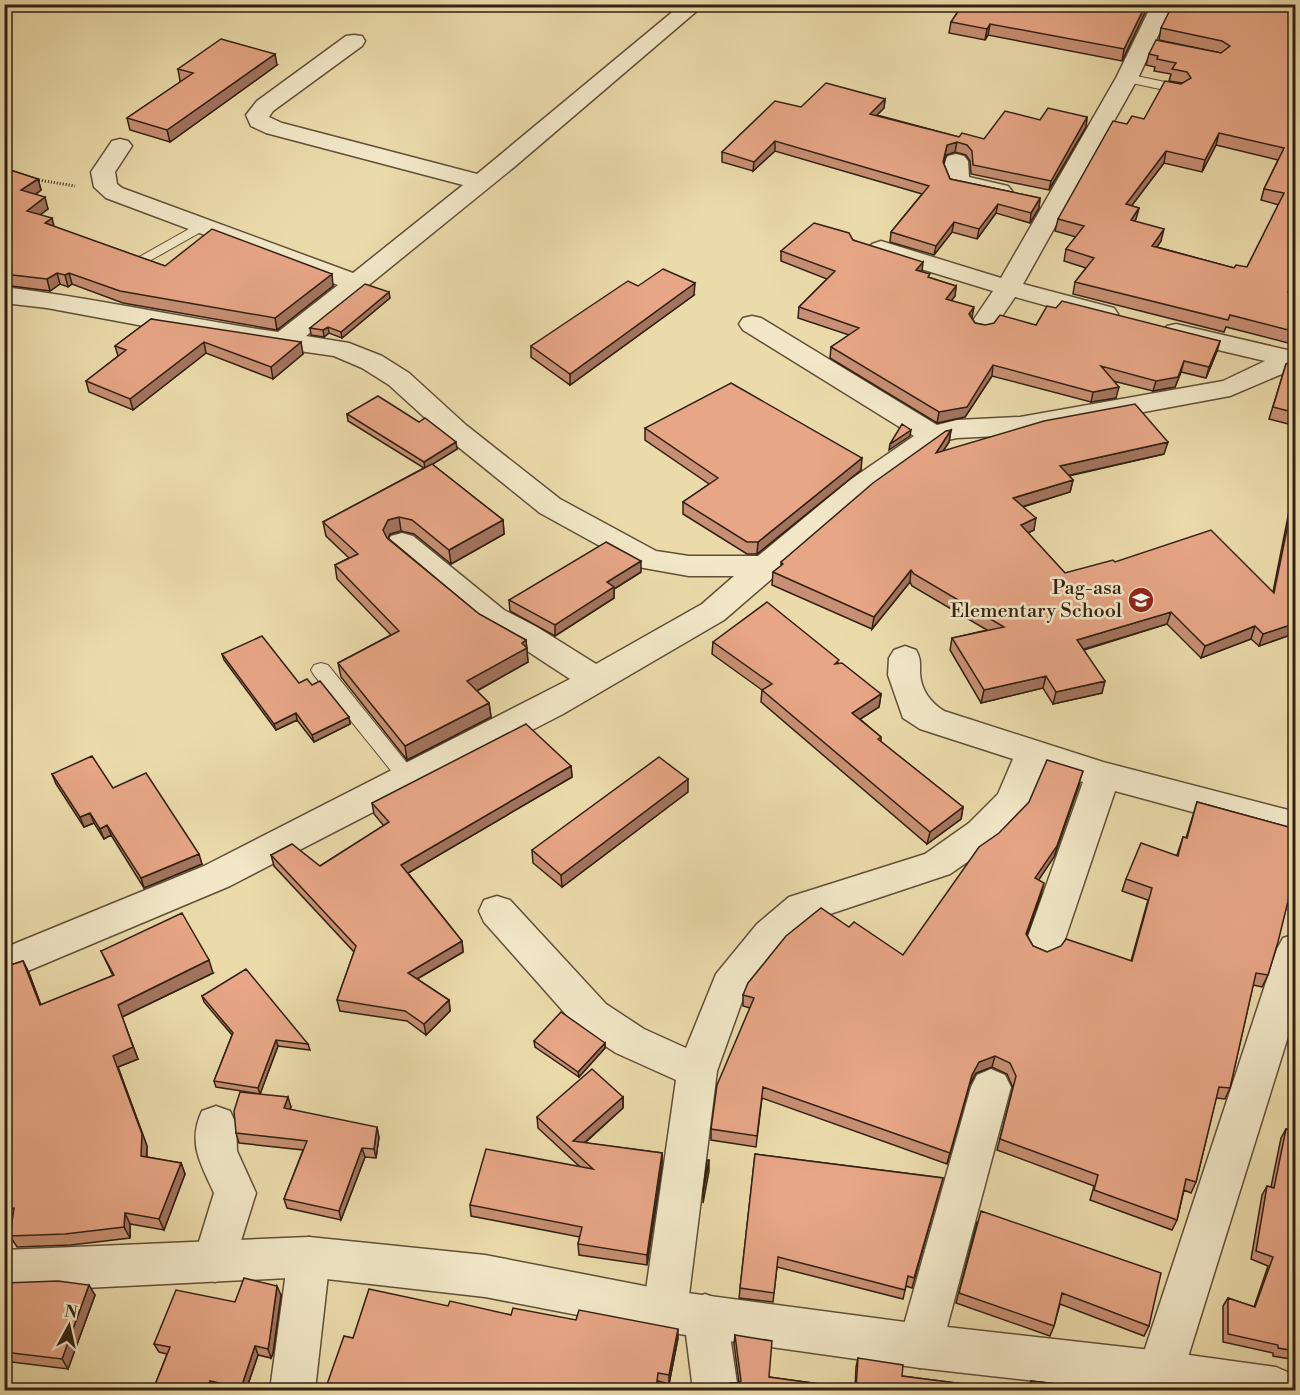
<svg xmlns="http://www.w3.org/2000/svg" width="1300" height="1395" font-family="'Libre Bodoni',serif">
  <style>
    .lines { fill: none; stroke-linecap: round; stroke-linejoin: round }
    .service-casing { stroke: #604f38; stroke-width: 2 }
    .minor-casing { stroke: #604f38; stroke-width: 3 }
    .tertiary-casing { stroke: #604f38; stroke-width: 3 }
    .path { stroke: #322012; stroke-width: 3; stroke-dasharray: 1 2; stroke-linecap: butt }
    .service { fill: #f2e8c8; fill-rule: evenodd }
    .minor { fill: #f2e8c8; fill-rule: evenodd }
    .tertiary { fill: #f2e8c8; fill-rule: evenodd }
    .wall { fill: #c78f73; stroke: #322012; stroke-width: 1.5; fill-rule: evenodd }
    .shaded-wall { fill: #a2745e; stroke: #322012; stroke-width: 1.5 }
    .building { fill: #e7a686; stroke: #322012; stroke-width: 1.5; fill-rule: evenodd }
    .labels { text-anchor: middle; dominant-baseline: central; stroke-width: 5; stroke-linejoin: round; paint-order: stroke }
    .poi-label { font-size: 20px; fill: #322012; stroke: #f2e8c8; text-anchor: end }
  </style>
  <rect width="100%" height="100%" fill="#ebdbab"/>
  <filter id="stains"><feTurbulence type="fractalNoise" baseFrequency=".00333" numOctaves="4"/><feColorMatrix values="0 0 0 0 .2 0 0 0 0 .09 0 0 0 0 .02 0 0 0 .5 -.17"/></filter>
  <radialGradient id="worn" r=".72"><stop offset=".6" stop-color="#630" stop-opacity="0"/><stop offset="1" stop-color="#630" stop-opacity=".3"/></radialGradient>
  <g class="lines">
    <g class="service-casing">
      <path id="service" d="M1127,74L1184,86L1186,89L1179,93L1122,81L1121,78Z
        M203,221L210,225L208,228L144,264H134L132,261Z
        M321,663L328,665L415,773L418,778L415,783L408,786L401,783L314,675L311,670L314,665Z"/>
    </g>
    <g class="minor-casing">
      <path id="minor" d="M682,4H705L513,168L306,336L349,343L382,356L409,373L466,425L560,499L656,551L689,556H758L850,480L914,436L743,330L739,324L743,318L752,316L761,318L937,425L957,420L1020,417L1223,381L1265,361L1167,338L1163,332L1167,326L1176,324L1296,352V368L1230,396L1020,435L957,438L943,441L924,457L870,494L724,620L563,714L230,886L4,981V948L204,866L570,679L515,643L482,626L391,550L387,543L391,536L402,533L413,536L504,610L537,627L596,664L702,604L734,576H689L638,567L540,513L446,437L389,385L362,368L334,356L203,337L47,308L4,303V287C96,298 187,319 278,332L338,285L106,198L94,187L91,172L112,141L120,139L128,141L132,146L115,172L117,184L122,188L353,273L463,185L266,133L251,126L246,115L257,101L346,36L354,35L362,36L365,41L362,46L273,111L269,117L282,123L477,174Z
        M1152,4H1173L1138,78L1023,284L1114,308L1118,314L1114,320L1105,322L1015,297L992,331L983,333L974,331L970,325L993,291L872,254L868,249L872,244L881,241L1001,278L1116,78Z
        M956,154L964,156L968,161L969,177L1008,186L1012,191L1008,196L1000,198L949,186C943,178 942,164 948,156Z
        M905,646L916,650C921,659 920,663 920,673C921,690 930,702 944,711L1103,762L1296,812V840L1115,791L1063,945L1057,956L1044,961L1031,956L1025,945L1083,782L1043,769L1024,812L995,843L950,874L815,919L783,946L745,993L717,1071L688,1303L689,1300L705,1294L721,1300L727,1315L738,1390H693L684,1319L681,1326L665,1332L649,1326L643,1311L676,1080L616,1053L578,1028L484,922L479,911L484,900L497,896L510,900L606,1004L644,1029L686,1048L716,974L757,924L789,897L925,854L969,823L998,794L1013,759L920,729L903,718L888,675L889,658L894,650Z
        M1296,934V1011L1183,1373L1176,1389L1148,1390L1144,1389L1137,1373L1277,949L1283,938Z
        M991,1069L1005,1075L1011,1087L942,1346L936,1362L920,1368L904,1362L898,1346L971,1087L977,1075Z
        M216,1106L230,1111L236,1124L237,1151L256,1193L230,1276L215,1282L200,1276L193,1261L214,1193C201,1164 187,1143 202,1111Z
        M309,1237L324,1243L330,1257L315,1390H270L288,1257L294,1243Z"/>
    </g>
    <g class="tertiary-casing">
      <path id="tertiary" d="M309,1237L485,1255L665,1290L920,1324L1160,1351L1276,1367L1292,1374L1296,1390H1117L920,1368L665,1332L485,1297L309,1277L4,1292V1250Z"/>
    </g>
    <path class="path" d="M39,180L75,186"/>
    <use href="#service" class="service"/>
    <use href="#minor" class="minor"/>
    <use href="#tertiary" class="tertiary"/>
  </g>
  <path class="wall" d="M963,4H1149L1122,61L988,35L985,40L949,33L951,22Z
    M1296,4V277L1289,293L1296,294V350L1291,348L1292,344L1226,327L1224,332L1073,294L1075,282L1086,268L1064,261L1066,249L1076,237L1055,231L1058,219L1127,124L1144,119L1182,83L1169,81L1171,74L1154,71L1155,67L1146,65L1149,54L1221,53L1159,40L1161,28ZM1216,145L1278,160L1264,189L1261,200L1279,205L1247,267L1234,268L1157,247L1161,241L1135,221L1139,208L1131,206L1164,163L1202,172Z
    M277,65L170,142L130,130L127,118L182,81H180L178,69Z
    M885,99L884,108L877,115L959,137L984,139L1040,120L1087,117L1086,127L1049,190L971,174L970,161L966,155L955,152L946,155L944,164L950,179L1040,198L1039,208L1030,223L996,213L977,239L952,232L934,255L890,242L891,232L922,194L775,151L753,171L722,162V152L801,107Z
    M4,168L38,179L41,190L35,195L48,209L40,215L54,227L165,266L333,286L277,330L123,303L72,284L68,287L60,284L50,291L4,285Z
    M853,240L922,272L930,278L956,286L955,296L951,301L972,318L975,323L985,325H1036L1056,308L1220,341L1217,351L1206,378L1181,372L1175,387L1153,391L1113,381L1116,398L1091,402L992,376L965,417L937,423L830,358L831,347L849,335L798,318L799,307L827,279L781,261V251Z
    M638,286L694,295L570,385L531,357V346Z
    M390,298L342,338L329,333L324,337L311,335L310,328Z
    M151,319L303,354L273,379L206,353L133,410L89,392L86,381L118,356L115,346Z
    M1296,359V426L1269,419L1286,364Z
    M347,414L457,449L432,464L503,520L504,534L451,564L414,534L401,531L390,534L388,538L479,614L526,640L528,662L477,691L489,703L491,717L407,760L341,677L338,663L391,635L337,579L335,565L349,558L326,536L323,522L424,468L348,421Z
    M645,428L861,470L757,554H747L683,514V502L709,484L645,440Z
    M951,430L949,442L943,451L1164,454L1069,476L1073,480L1070,492L1023,507L1034,530L1028,533L1065,573L1115,562L1273,592L1296,476V633L1259,646L1251,639L1201,658L1167,624L1084,650L1102,693L1053,704L1043,688L981,703L950,650L952,638L987,630L912,586L910,582L872,629L772,585L773,572L781,566V562Z
    M641,572L614,589V598L555,636L510,611L509,600Z
    M713,642L838,663L881,694L879,707L860,719L881,737V742L963,807L961,819L927,844L761,702L762,690L712,654Z
    M222,654L299,683L312,685L349,717L350,724L314,742L297,720L276,730L224,660Z
    M571,766L572,777L408,873L462,941L463,952L417,979L449,1000L450,1011L426,1035L407,1021L340,1011L337,1000L354,952L274,866L271,855L320,866L384,826L374,814L372,803Z
    M52,774L113,788L202,864L144,888L111,835L104,839L94,823L84,827L56,784Z
    M1080,783L1054,857L1038,880L1041,895L1027,935L1033,946L1047,952L1131,961L1148,900L1122,891L1126,879L1177,855L1183,837L1186,838L1197,802L1296,829V900L1289,897L1268,975L1262,987L1253,985L1230,1088L1225,1099L1216,1098L1196,1182L1191,1193L1184,1190L1177,1220L1172,1230L1090,1200L1094,1186L997,1150L1013,1088L1007,1074L992,1067L976,1073L969,1086L947,1164L762,1098L756,1147L711,1140V1129L750,1008L743,1006V995L849,927L903,955Z
    M688,792L562,887L533,863L532,850Z
    M101,951L213,973L122,1017L138,1059L118,1067L147,1146V1157L181,1163L185,1174L164,1230L130,1224V1238L71,1245L17,1247L10,1236L12,1220L4,1221V967L23,961L29,973L41,1005L113,976Z
    M202,996L308,1044L310,1050L278,1046L260,1094L216,1087L214,1081L232,1035L204,1002Z
    M534,1041L605,1043V1048L579,1077L535,1047Z
    M623,1097V1108L585,1143L662,1153V1165L647,1265L579,1255L578,1244L580,1237L471,1216L470,1205L579,1166L538,1128L537,1117Z
    M291,1107L290,1109L379,1137L376,1158L365,1157L341,1220L287,1208L284,1199L303,1150L239,1143L236,1133Z
    M1286,1129L1296,1132V1360L1273,1356V1353L1223,1342V1306L1228,1298L1254,1307L1268,1266L1251,1259L1262,1195L1267,1186L1271,1187L1281,1138Z
    M755,1154L943,1178L912,1288L906,1286L903,1299L777,1267L773,1302L739,1298Z
    M977,1222L1149,1326L1144,1336L1060,1304L1054,1326L1050,1336L956,1303Z
    M4,1283L95,1295L68,1369L4,1361Z
    M281,1295L273,1353L271,1358L258,1355L246,1390H153L167,1354L159,1352L154,1344L235,1302Z
    M448,1306L511,1315L576,1320L678,1338L669,1384L658,1381L657,1390H325L353,1338Z
    M735,1335L769,1377L855,1389L856,1367L858,1358L902,1376L1010,1390H729L730,1383H739L734,1344Z
    M1031,1381L1109,1390H1027Z"/>
  <path class="shaded-wall" d="M1146,4H1149L1122,61L1124,49Z
    M990,24L988,35L985,40L987,29Z
    M275,54L277,65L170,142L167,130Z
    M885,99L884,108L869,123L870,114Z
    M1087,117L1086,127L1049,190L1051,181Z
    M1219,133L1216,145L1202,172L1205,160Z
    M775,141V151L753,171L754,162Z
    M957,142L955,152L946,155L942,171L947,145Z
    M1166,151L1164,163L1124,216L1126,204Z
    M38,179L41,190L25,202L21,190Z
    M45,197L48,209L30,222L27,211Z
    M1040,198L1039,208L1030,223L1031,213Z
    M998,204L996,213L977,239L979,229Z
    M1139,208L1136,219L1128,232L1131,220Z
    M52,218L55,230L45,223Z
    M954,222L952,232L934,255L936,246Z
    M1164,229L1161,241L1149,258L1152,246Z
    M923,262L922,272L916,270Z
    M57,273L60,284L50,291L47,279Z
    M69,273L72,284L68,287L65,275Z
    M332,274L333,286L277,330L275,318Z
    M695,283L694,295L570,385V374Z
    M956,286L955,296L944,310L946,299Z
    M389,292L390,298L342,338L341,332Z
    M974,307L972,318L969,314Z
    M328,327L329,333L324,337L323,330Z
    M1220,341L1217,351L1206,378L1209,367Z
    M204,342L206,353L133,410L130,399Z
    M301,342L303,354L273,379L271,367Z
    M1184,361L1181,372L1175,387L1153,391L1156,381Z
    M993,365L992,376L965,417L937,423L939,412Z
    M1119,387L1116,398L1091,402L1093,392Z
    M911,430L910,436L889,450L890,444Z
    M951,430L949,442L934,465L936,453Z
    M456,442L457,449L425,469L424,462Z
    M1168,442L1164,454L1057,478L1060,466Z
    M862,458L861,470L757,554L758,542Z
    M1073,480L1070,492L1011,510L1013,498Z
    M399,517L401,531L390,534L385,544L383,530L388,520Z
    M1036,518L1034,530L1019,537L1021,525Z
    M503,520L504,534L451,564L449,550Z
    M641,561V572L614,589V598L555,636V625L607,582Z
    M911,570L910,582L872,629L874,617Z
    M1171,612L1167,624L1074,652L1077,640Z
    M1296,623V633L1259,646L1263,634Z
    M1255,626L1251,639L1201,658L1205,646Z
    M526,640L528,662L469,695L467,681Z
    M1046,676L1043,688L981,703L984,690Z
    M1105,681L1102,693L1053,704L1056,692Z
    M881,694L879,707L851,725L852,713Z
    M489,703L491,717L407,760L405,746Z
    M296,713L297,720L276,730L274,724Z
    M349,717L350,724L314,742L312,735Z
    M571,766L572,777L403,876L401,865Z
    M1083,771L1054,857L1032,890L1035,878Z
    M688,779V792L562,887L561,875Z
    M963,807L961,819L927,844L930,832Z
    M90,813L94,823L84,827L80,817Z
    M107,825L111,835L104,839L100,829Z
    M199,854L202,864L144,888L141,878Z
    M1044,883L1041,895L1023,946L1026,934Z
    M462,941L463,952L410,983L408,973Z
    M209,960L213,973L122,1017L138,1059L118,1067L147,1146L146,1167L141,1156L113,1056L118,1005Z
    M23,961L29,973L45,1017L40,1005Z
    M449,1000L450,1011L426,1035L424,1024Z
    M276,1040L278,1046L260,1094L258,1088Z
    M605,1043V1048L579,1077L578,1072Z
    M995,1056L992,1067L976,1073L969,1086L947,1164L972,1075L979,1062Z
    M288,1097L291,1107L287,1117L284,1108Z
    M623,1097V1108L575,1151L573,1141Z
    M377,1127L379,1137L376,1158L374,1149Z
    M362,1148L365,1157L341,1220L339,1211Z
    M662,1153V1165L647,1265V1255Z
    M709,1160V1171L703,1203V1192Z
    M181,1163L185,1174L164,1230L159,1219Z
    M125,1213L130,1224V1238L124,1227Z
    M89,1285L95,1295L68,1369L62,1359Z
    M277,1286L281,1295L273,1353L271,1358L268,1349Z
    M678,1329V1338L669,1384V1375Z
    M255,1346L258,1355L246,1390H242L241,1388Z
    M210,1381L214,1390H207Z"/>
  <path class="building" d="M963,4H1146L1124,49L990,24L987,29L951,22Z
    M1173,4H1296V275L1288,292L1296,294V332L1230,315L1228,320L1075,282L1094,258L1066,249L1084,226L1058,219L1113,121L1127,124L1132,116L1144,119L1165,81L1181,84L1191,78L1187,72L1172,69L1176,63L1157,59L1158,56L1149,54L1156,40L1221,53L1230,46L1222,41L1161,28ZM1219,133L1284,148L1264,189L1284,193L1247,267L1236,265L1234,268L1152,246L1164,229L1131,220L1139,208L1126,204L1166,151L1205,160Z
    M221,39L275,54L167,130L127,118L193,73L178,69Z
    M826,83L885,99L870,114L959,137L962,133L984,139L1005,111L1040,120L1048,108L1087,117L1051,181L973,165L972,151L967,145L957,142L947,145L943,162L950,179L1040,198L1031,213L998,204L979,229L954,222L936,246L891,232L929,186L775,141L754,162L722,152L775,101L801,107Z
    M4,168L38,179L21,190L45,197L27,211L52,218L45,223L165,266L212,229L332,274L275,318L120,291L69,273L65,275L57,273L47,279L4,274Z
    M814,223L849,233L853,240L923,262L916,270L930,274L928,277L956,286L946,299L974,307L969,314L975,323L985,325L994,323L1000,315L1036,325L1047,306L1056,308L1062,301L1220,341L1209,367L1184,361L1178,377L1156,381L1101,366L1119,387L1093,392L993,365L967,407L939,412L831,347L859,328L799,307L835,271L781,251Z
    M663,269L695,283L570,374L531,346L628,281L638,286Z
    M365,284L389,292L341,332L328,327L323,330L310,328Z
    M151,319L301,342L271,367L204,342L130,399L86,381L126,350L115,346Z
    M1296,359V413L1273,407L1286,364Z
    M731,383L862,458L758,542H747L683,502L718,478L645,428Z
    M378,396L419,422L425,418L456,442L424,462L347,414Z
    M1135,404L1168,442L1060,466L1073,480L1013,498L1036,518L1021,525L1065,573L1113,560L1115,562L1211,530L1274,593L1296,485V623L1263,634L1255,626L1205,646L1171,612L1077,640L1105,681L1056,692L1046,676L984,690L952,638L1004,627L914,574L911,570L874,617L773,572L783,564L781,562L873,483L946,431L951,430L936,453L1044,421Z
    M902,424L911,430L890,444Z
    M432,464L503,520L449,550L412,520L399,517L388,520L383,530L387,538L479,614L526,640L522,643L527,648L467,681L489,703L405,746L338,663L399,631L335,565L358,554L323,522Z
    M606,542L641,561L607,582L614,587L555,625L509,600Z
    M767,602L839,660L835,664L842,663L881,694L852,713L881,737L878,739L963,807L930,832L762,690L772,684L713,642Z
    M262,636L299,683L307,679L312,685L320,681L349,717L312,735L296,713L274,724L222,654Z
    M526,724L571,766L401,865L462,941L408,973L449,1000L424,1024L405,1011L337,1000L356,946L271,855L292,844L320,866L389,822L372,803Z
    M92,756L113,788L146,773L199,854L141,878L107,825L100,829L90,813L80,817L52,774Z
    M659,757L688,779L561,875L532,850Z
    M1047,760L1083,771L1057,846L1035,878L1044,883L1026,934L1033,946L1047,952L1061,946L1066,939L1132,961L1152,888L1126,879L1141,843L1178,856L1183,837L1187,838L1197,802L1296,829V886L1292,885L1278,942L1268,975L1256,973L1230,1088L1219,1087L1196,1182L1186,1179L1177,1220L1094,1190L1098,1175L1000,1139L1016,1076L1010,1063L995,1056L979,1062L972,1075L950,1153L763,1087L757,1136L711,1129L717,1085L754,998L743,995L748,983L786,936L821,908L849,927L854,922L903,955L979,847L999,833L1029,802Z
    M182,913L209,960L118,1005L133,1047L113,1056L142,1134L141,1156L181,1163L159,1219L125,1213L124,1227L65,1234L10,1236L14,1208L4,1209V967L23,961L40,1005L114,975L101,951Z
    M246,969L308,1044L276,1040L258,1088L214,1081L233,1033L202,996Z
    M561,1012L605,1043L578,1072L534,1041Z
    M592,1069L623,1097L573,1141L662,1153L647,1255L578,1244L582,1227L470,1205L486,1149L593,1169L537,1117Z
    M240,1092L288,1097L284,1108L377,1127L374,1149L362,1148L339,1211L284,1199L307,1141L236,1133L234,1111Z
    M1286,1129L1296,1132V1351L1278,1348V1345L1228,1334V1298L1255,1307L1273,1257L1256,1251L1267,1186L1274,1188Z
    M755,1154L943,1178L914,1278L908,1276L905,1290L778,1257L774,1293L740,1288Z
    M707,1160H709L703,1192Z
    M981,1211L1161,1273L1149,1326L1062,1293L1054,1326L959,1293Z
    M244,1278L277,1286L269,1344L268,1349L255,1346L241,1388L210,1381L207,1390H153L170,1347L154,1344L176,1290L235,1302Z
    M58,1281L89,1285L62,1359L4,1352V1283Z
    M369,1289L448,1306L450,1301L511,1315L513,1308L576,1320L579,1310L678,1329L669,1375L658,1373L656,1390H325L344,1336L353,1338Z
    M735,1335L772,1341L769,1377L856,1389L858,1358L903,1365L902,1376L1010,1390H743L729,1388L730,1383H739L741,1381Z
    M1031,1381L1109,1390H1031Z"/>
  <defs>
    <g id="school-disc" transform="scale(1.35)"><circle r="9.5" fill="#8f2418" stroke="#f2e8c8"/><path d="M0-5L7-2L0 1L-7-2ZM-4 1L0 2.5L4 1V4Q0 6-4 4Z" fill="#fff"/></g>
  </defs>
  <g fill-rule="evenodd">
    <use href="#school-disc" x="1141" y="600"/>
  </g>
  <g class="labels">
    <g class="poi-label">
      <text x="1122" y="588">Pag-asa<tspan x="1122" dy="23">Elementary School</tspan></text>
    </g>
  </g>
  <rect width="1300" height="1395" fill="none" stroke="#ebdbab" stroke-width="24"/>
  <rect x="6" y="6" width="1288" height="1383" fill="none" stroke="#322012" stroke-width="3"/>
  <rect x="12" y="12" width="1276" height="1371" fill="none" stroke="#322012" stroke-width="1.5"/>
  <g transform="translate(69 1326) rotate(8)" stroke="#f2e8c8" stroke-width="4.5" paint-order="stroke">
  <path d="M0-4.5L10 22L0 15L-10 22Z" fill="#322012"/>
  <text y="-9" font-size="16" font-weight="bold" text-anchor="middle" fill="#322012">N</text>
  </g>
  <rect width="100%" height="100%" filter="url(#stains)"/>
  <rect width="100%" height="100%" fill="url(#worn)"/>
</svg>
